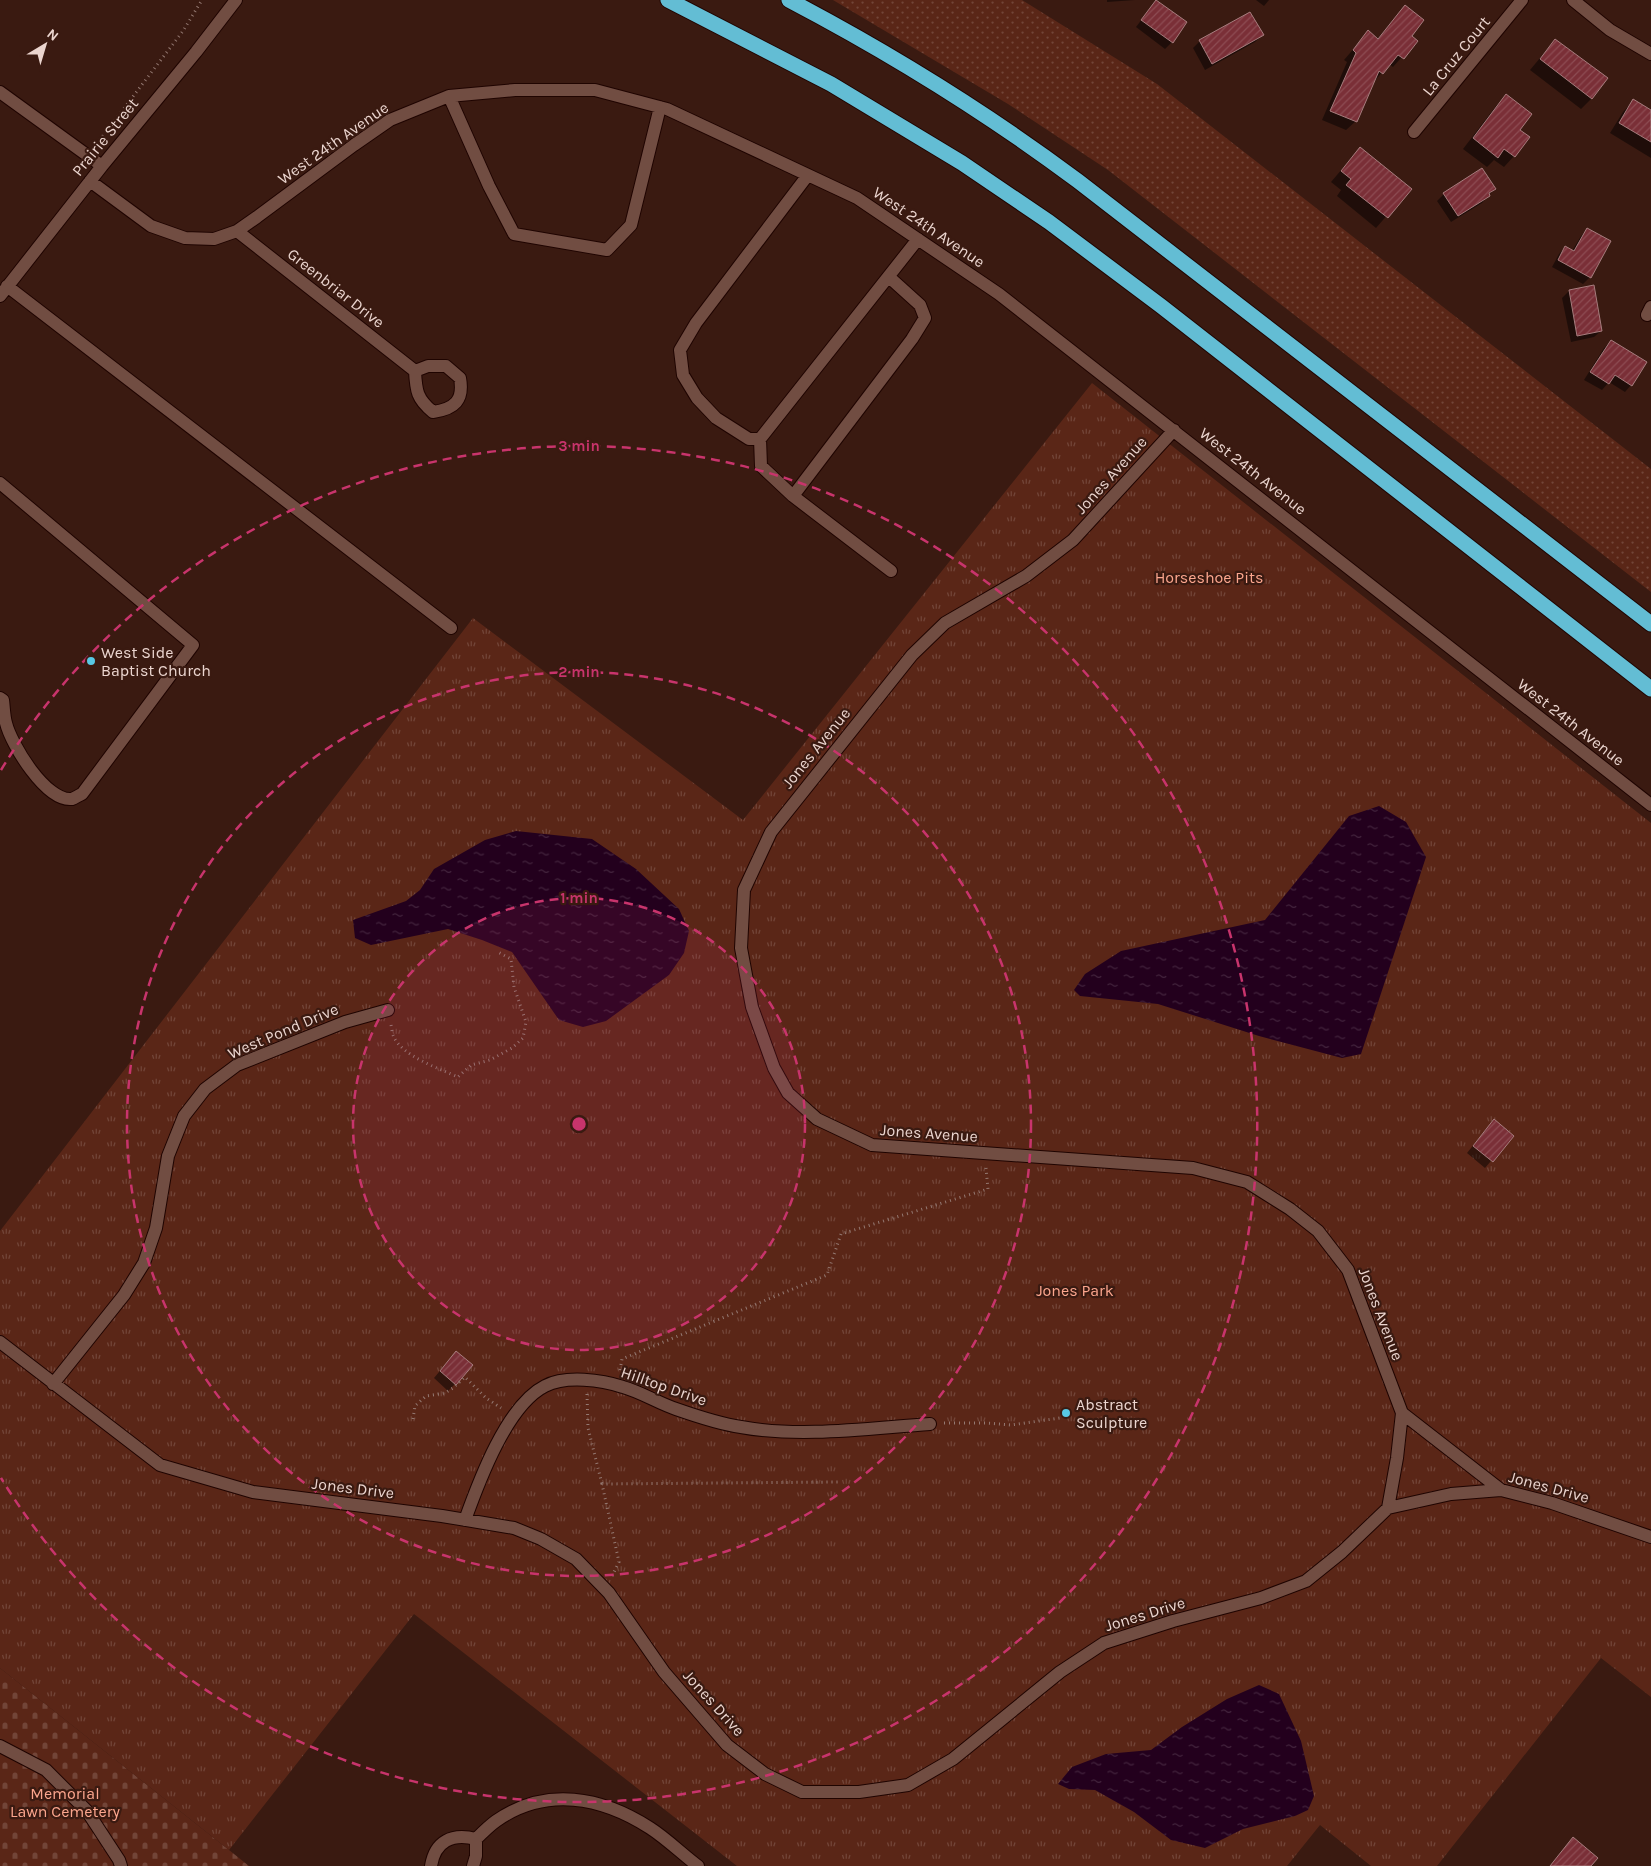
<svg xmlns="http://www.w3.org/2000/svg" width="1651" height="1866" font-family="Karla,sans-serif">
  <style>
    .grass { fill: url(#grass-dots) }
    .cemetery { fill: url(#cemetery-stones) }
    .park { fill: url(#park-tufts) }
    .water { fill: url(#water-ripples) }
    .shadow { fill: #0007 }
    .building { fill: url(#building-hatch); stroke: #a67c7d }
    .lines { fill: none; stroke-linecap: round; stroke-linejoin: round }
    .minor-casing { stroke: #1f0400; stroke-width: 14 }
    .highway-casing { stroke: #1f0400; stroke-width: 17 }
    .path { stroke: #947972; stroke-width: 3; stroke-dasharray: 1 4; stroke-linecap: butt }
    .minor { stroke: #714d42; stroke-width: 12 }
    .highway { stroke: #63bdd4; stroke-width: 15 }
    .ring { fill: none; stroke: #c8346c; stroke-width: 2.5; stroke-dasharray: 9 6 }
    .poi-dot { fill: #58c8e4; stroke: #3a1a11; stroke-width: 2 }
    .labels { text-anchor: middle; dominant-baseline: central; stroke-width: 4.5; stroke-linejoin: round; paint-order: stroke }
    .street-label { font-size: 16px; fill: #ebd5cf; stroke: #3a1a11 }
    .park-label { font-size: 16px; fill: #fca68e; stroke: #3a1a11 }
    .poi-label { font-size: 16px; fill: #ebd5cf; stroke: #3a1a11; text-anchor: start }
    .centre { fill: #c8346c; stroke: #3a1a11; stroke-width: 2.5 }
    .ring-label { font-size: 15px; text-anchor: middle; font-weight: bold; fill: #c8346c; stroke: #3a1a11; stroke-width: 4.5; stroke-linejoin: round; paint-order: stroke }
  </style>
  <defs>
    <pattern id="grass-dots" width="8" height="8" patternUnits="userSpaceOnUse" patternTransform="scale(1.25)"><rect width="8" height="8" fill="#5a2617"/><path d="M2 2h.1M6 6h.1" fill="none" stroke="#724538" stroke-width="1.8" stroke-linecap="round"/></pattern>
    <pattern id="cemetery-stones" width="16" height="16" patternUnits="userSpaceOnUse" patternTransform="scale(1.25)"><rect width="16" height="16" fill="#5a2617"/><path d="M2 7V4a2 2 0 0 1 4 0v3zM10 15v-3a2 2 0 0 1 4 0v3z" fill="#724538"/></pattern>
    <pattern id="park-tufts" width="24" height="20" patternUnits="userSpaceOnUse" patternTransform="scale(1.25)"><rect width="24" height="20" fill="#5a2617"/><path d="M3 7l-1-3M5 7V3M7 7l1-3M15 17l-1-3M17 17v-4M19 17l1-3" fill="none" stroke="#724538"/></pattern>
    <pattern id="water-ripples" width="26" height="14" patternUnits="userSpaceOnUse" patternTransform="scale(1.25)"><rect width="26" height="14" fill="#23001d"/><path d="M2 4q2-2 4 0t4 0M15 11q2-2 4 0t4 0" fill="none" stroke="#43243d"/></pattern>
    <pattern id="building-hatch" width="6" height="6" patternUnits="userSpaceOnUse" patternTransform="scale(1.25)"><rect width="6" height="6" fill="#7a2f37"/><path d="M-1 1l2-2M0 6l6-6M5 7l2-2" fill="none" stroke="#8d4c53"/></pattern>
  </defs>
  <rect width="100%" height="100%" fill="#3a1a11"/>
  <path class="grass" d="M833,0H1022L1157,84L1651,469V592L1108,170L1008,104Z"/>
  <path class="cemetery" d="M0,1668L229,1850L249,1866H0Z"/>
  <path class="park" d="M1092,383L1651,823V1697L1601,1658L1437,1866H1371L1320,1825L1287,1866H737L414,1614L229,1850L0,1668V1231L473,618L743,820Z"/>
  <path class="water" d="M1379,806L1406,822L1426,857L1361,1054L1342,1058L1259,1036L1158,1004L1080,996L1074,990L1085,974L1121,951L1265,920L1349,816Z
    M516,831L592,839L636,869L679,909L689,931L684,953L669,975L606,1021L583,1027L559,1020L512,952L482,940L448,929L371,945L355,938L353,920L406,901L420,890L434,869L485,840Z
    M1259,1685L1279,1694L1301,1741L1314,1796L1308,1810L1295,1816L1243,1829L1205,1848L1171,1840L1134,1812L1095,1790L1069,1789L1058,1784L1072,1767L1106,1754L1151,1750L1182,1727L1227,1699Z"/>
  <path class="shadow" d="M1107,0H1135L1107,2Z
    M1256,0H1269L1264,6Z
    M1156,1L1172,42L1165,49L1136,27Z
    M1405,7L1410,36L1416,41L1393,67L1389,64L1373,83L1356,121L1346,130L1322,120L1347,62L1344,60L1368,32L1377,39Z
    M1262,35L1255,42L1205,70L1193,48L1200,41Z
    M1555,40L1592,98L1581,109L1530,70Z
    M1506,96L1518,130L1514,156L1504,167L1494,160L1487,167L1463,149L1496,106Z
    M1633,101L1651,112V158L1610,133L1623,112Z
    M1360,148L1410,189L1376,228L1337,196L1341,190L1331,182Z
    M1494,189L1482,203L1451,222L1437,201L1444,194Z
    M1588,229L1610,241L1590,277L1583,284L1552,267L1559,254L1565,247L1572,251L1581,236Z
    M1593,286L1601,331L1594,337L1571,342L1562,298L1569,291Z
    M1611,341L1631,385L1625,392L1609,382L1602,390L1584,380L1604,348Z
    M1487,1128L1512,1136L1485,1168L1467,1153Z
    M449,1360L455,1384L448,1391L434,1378Z"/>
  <path class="building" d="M1156,0L1187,22L1173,43L1141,20Z
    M1405,5L1424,20L1412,36L1418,41L1404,59L1398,55L1383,74L1379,71L1357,122L1330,111L1356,53L1353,50L1368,30L1378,39Z
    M1250,12L1264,35L1212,64L1199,40Z
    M1555,39L1608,78L1592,99L1540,59Z
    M1506,94L1532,114L1520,130L1530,137L1515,157L1504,149L1498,158L1473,138Z
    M1633,99L1651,110V142L1619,123Z
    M1360,147L1412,189L1388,218L1346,185L1351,179L1341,171Z
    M1482,168L1496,189L1489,193L1490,196L1458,216L1443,193Z
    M1587,228L1611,241L1591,278L1558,260L1565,246L1574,251Z
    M1594,285L1602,331L1577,336L1569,290Z
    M1611,340L1647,362L1632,386L1615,375L1609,384L1590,372Z
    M1494,1119L1514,1136L1493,1162L1473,1146Z
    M456,1351L473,1365L456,1385L440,1371Z
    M1573,1837L1598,1858L1591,1866H1550Z"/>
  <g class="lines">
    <g class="minor-casing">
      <path id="minor" d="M1573,0L1610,30L1651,54
        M0,92L102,166
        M449,96L489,186L514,234L607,250L631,225L660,107
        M1414,132L1522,0
        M90,181L151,226L185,238L214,239L237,231L257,217L354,145L390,120L449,96L515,90H595L667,109L857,198L999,294L1651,805
        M237,231L415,371
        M7,286L451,628
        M0,296L102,166L196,52L236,0
        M1647,315L1651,307
        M428,366H446L460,378C464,400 455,409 433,412C417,399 416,391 415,371Z
        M1174,430L1073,540L1026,576L945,623L912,655L771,832L744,890L741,948L752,1007L774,1068L788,1093L817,1119L872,1145L1193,1168L1247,1182L1290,1209L1318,1231L1348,1270L1402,1413L1501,1490
        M760,439H749L716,418L697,398L683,375L680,350L696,323L808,175
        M0,483L193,645L82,794C79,795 75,798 72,799C46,802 11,744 6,723C4,716 4,708 3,700L0,698
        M793,496L912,339L925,318L920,305L889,277
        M891,571L793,496L761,466L760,439L918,239
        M0,1342L160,1465L253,1492L442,1516L514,1528L541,1539L576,1559L609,1593L664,1672L727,1745L765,1774L802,1792H859L908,1785L953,1759L1060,1672L1104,1643L1173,1621L1261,1598L1306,1581L1342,1552L1388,1508L1451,1494L1501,1490L1552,1503L1651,1537
        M53,1384L124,1295L144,1263L156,1228L168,1156L184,1116L205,1089L237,1065L345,1022L388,1010
        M1388,1508L1397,1458L1402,1413
        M465,1520C479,1481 507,1405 545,1386C566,1375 602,1380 623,1387C641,1392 658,1403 676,1409C696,1416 720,1424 741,1427C801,1438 870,1428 930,1424
        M0,1746L46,1770L87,1811L119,1860L121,1866
        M476,1839C482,1833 489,1826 496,1821C546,1786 602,1797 650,1828C667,1839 682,1854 698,1866
        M431,1866C435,1841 452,1833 476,1839V1856L473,1866"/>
    </g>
    <g class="highway-casing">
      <path id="highway" d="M668,0L831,84L962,163L1049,222L1161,306L1651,689
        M789,0C890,53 987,113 1078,181L1651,624"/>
    </g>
    <path class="path" d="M99,145V141L183,31L202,0
      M391,1025C392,1029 392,1034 394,1037C402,1056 440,1069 458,1077L471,1065L490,1060L512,1048L523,1038L526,1022L514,987L511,959L496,951
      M620,1370L622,1359L827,1275L841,1234L988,1189L986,1168
      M587,1394L588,1428L602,1484
      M413,1419L415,1406L426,1396L445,1393L453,1388L465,1377L486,1398L501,1408
      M944,1423H987L1011,1425L1060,1418
      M612,1576L619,1562L602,1484L841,1482"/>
    <use href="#minor" class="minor"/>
    <use href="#highway" class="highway"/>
  </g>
  <circle cx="579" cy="1124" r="226" fill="#c8346c" fill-opacity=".12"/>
  <g class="ring">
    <circle cx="579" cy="1124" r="226"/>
    <circle cx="579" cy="1124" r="452"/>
    <path d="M1 770A678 678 0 1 1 1 1478"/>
  </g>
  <g class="poi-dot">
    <circle cx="91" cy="661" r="5"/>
    <circle cx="1066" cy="1413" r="5"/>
  </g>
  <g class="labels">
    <g class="street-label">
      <text transform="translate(1456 56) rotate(-51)">La Cruz Court</text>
      <text transform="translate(105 137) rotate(-51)">Prairie Street</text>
      <text transform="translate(333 143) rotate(-35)">West 24th Avenue</text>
      <text transform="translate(929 227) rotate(34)">West 24th Avenue</text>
      <text transform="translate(336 288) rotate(38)">Greenbriar Drive</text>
      <text transform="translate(1253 471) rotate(38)">West 24th Avenue</text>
      <text transform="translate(1111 475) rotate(-48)">Jones Avenue</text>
      <text transform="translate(1571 722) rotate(38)">West 24th Avenue</text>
      <text transform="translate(816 748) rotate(-51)">Jones Avenue</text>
      <text transform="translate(283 1031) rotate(-23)">West Pond Drive</text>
      <text transform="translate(929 1133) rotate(4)">Jones Avenue</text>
      <text transform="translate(1381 1314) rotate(69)">Jones Avenue</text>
      <text transform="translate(664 1386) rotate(19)">Hilltop Drive</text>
      <text transform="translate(1549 1487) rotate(15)">Jones Drive</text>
      <text transform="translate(353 1488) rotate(7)">Jones Drive</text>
      <text transform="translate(1145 1614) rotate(-17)">Jones Drive</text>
      <text transform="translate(714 1703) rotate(48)">Jones Drive</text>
    </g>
    <g class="park-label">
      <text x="1209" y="577">Horseshoe Pits</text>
      <text x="1075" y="1290">Jones Park</text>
      <text x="65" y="1793">Memorial<tspan x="65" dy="18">Lawn Cemetery</tspan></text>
    </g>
    <g class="poi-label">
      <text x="101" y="652">West Side<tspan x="101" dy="18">Baptist Church</tspan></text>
      <text x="1076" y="1404">Abstract<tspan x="1076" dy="18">Sculpture</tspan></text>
    </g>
  </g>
  <circle cx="579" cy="1124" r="8" class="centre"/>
  <g class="ring-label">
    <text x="579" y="451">3 min</text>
    <text x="579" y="677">2 min</text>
    <text x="579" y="903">1 min</text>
  </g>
  <g transform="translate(45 45) rotate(38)" stroke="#3a1a11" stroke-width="4" paint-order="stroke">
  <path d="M0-4L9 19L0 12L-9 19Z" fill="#ebd5cf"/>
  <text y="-8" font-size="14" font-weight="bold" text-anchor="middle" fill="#ebd5cf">N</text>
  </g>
</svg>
